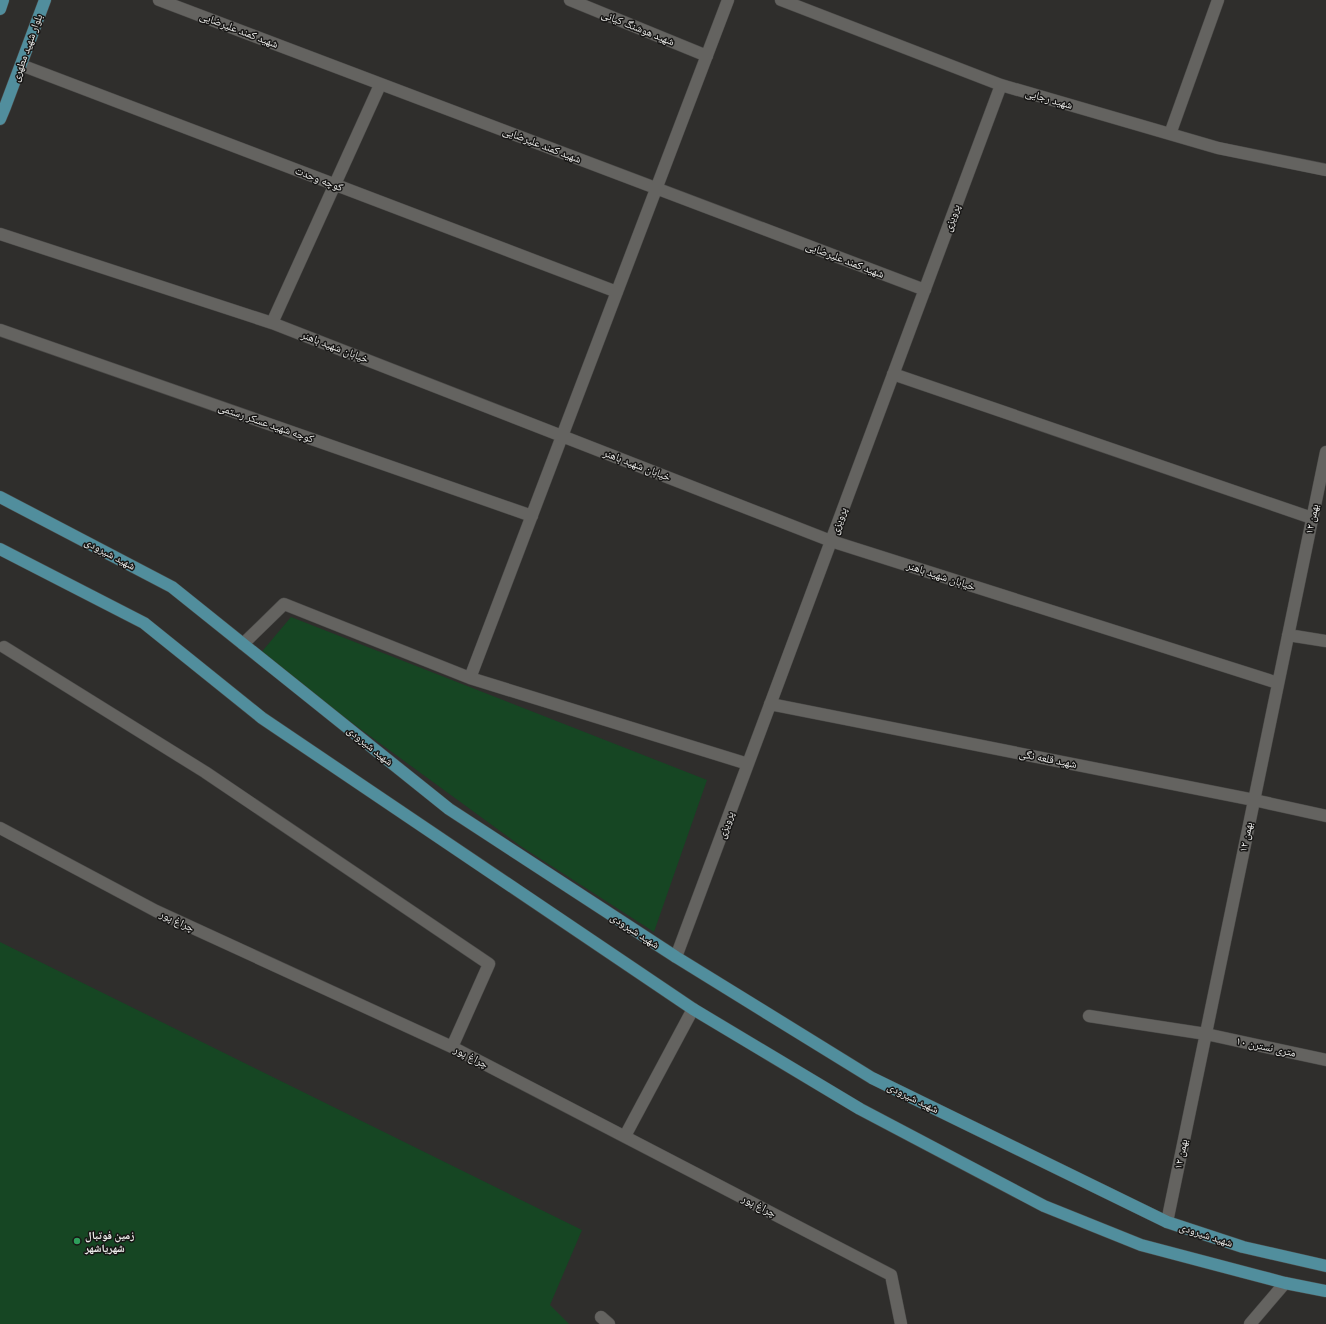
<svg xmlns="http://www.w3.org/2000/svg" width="1326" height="1324" font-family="Figtree,'Noto Naskh Arabic',sans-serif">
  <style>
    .green { fill: #164623 }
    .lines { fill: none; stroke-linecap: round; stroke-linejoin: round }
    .minor-casing { stroke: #4a4947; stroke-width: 13 }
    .major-casing { stroke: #4a4947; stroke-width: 13 }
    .minor { stroke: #646360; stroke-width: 12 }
    .major { stroke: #518e9d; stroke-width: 12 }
    .leisure-dot { fill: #2e9e5b; stroke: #171615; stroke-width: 1.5 }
    .labels { text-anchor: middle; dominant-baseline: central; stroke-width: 3; stroke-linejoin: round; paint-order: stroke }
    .street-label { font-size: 11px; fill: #ececea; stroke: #171615 }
    .poi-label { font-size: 11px; font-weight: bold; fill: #ececea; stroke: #171615; text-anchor: start }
  </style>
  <rect width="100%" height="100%" fill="#2f2e2c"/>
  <path class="green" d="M291,617L707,780L654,932L522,847L259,655Z
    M0,942L582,1230L550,1305L569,1324H0Z"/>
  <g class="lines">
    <g class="minor-casing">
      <path id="minor" d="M159,0L925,290
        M570,0L707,56
        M781,0L1001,85L1218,148L1326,170
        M21,65L617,292
        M1170,134L1218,0
        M0,234L272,323L831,541L1278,683
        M272,323L380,85
        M0,330L532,516
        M893,374L1312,518
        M1288,635L1326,641
        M243,644L284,604L470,678L748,764
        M4,647L205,772L489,964L452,1047
        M470,678L728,0
        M770,704L1254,800L1326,816
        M0,828L156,911L452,1047L891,1275L901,1324
        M676,957L1001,85
        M1089,1016L1206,1034L1326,1060
        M625,1136L693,1009
        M1167,1222L1326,452
        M601,1317L609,1324
        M1250,1324L1285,1283"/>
    </g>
    <g class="major-casing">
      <path id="major" d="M0,9L3,0
        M0,119L5,107L45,0
        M0,497L172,587L449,809L676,957L872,1078L1167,1222L1243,1247L1326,1266
        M0,549L144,623L262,718L693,1009L860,1109L1044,1206L1141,1245L1285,1283L1326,1291"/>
    </g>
    <use href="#minor" class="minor"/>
    <use href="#major" class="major"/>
  </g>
  <circle class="leisure-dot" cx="77" cy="1241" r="4"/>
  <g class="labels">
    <g class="street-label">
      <text transform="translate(638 28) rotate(22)">شهید هوشنگ کیانی</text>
      <text transform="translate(239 30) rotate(21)">شهید کمند علیرضایی</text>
      <text transform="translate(27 48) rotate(-70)">بلوار شهید مطهری</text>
      <text transform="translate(1049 99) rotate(16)">شهید رجایی</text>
      <text transform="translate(542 145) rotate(21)">شهید کمند علیرضایی</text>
      <text transform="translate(319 179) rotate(21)">کوچه وحدت</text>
      <text transform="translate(952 218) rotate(-70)">پرویزی</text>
      <text transform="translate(845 260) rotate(21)">شهید کمند علیرضایی</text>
      <text transform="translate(335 347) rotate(21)">خیابان شهید باهنر</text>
      <text transform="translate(266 423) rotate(19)">کوچه شهید عسکر رستمی</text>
      <text transform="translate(637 465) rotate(21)">خیابان شهید باهنر</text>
      <text transform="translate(1312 519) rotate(-78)">۱۲ بهمن</text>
      <text transform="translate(839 521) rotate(-70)">پرویزی</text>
      <text transform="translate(110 554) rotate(28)">شهید شیرودی</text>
      <text transform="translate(941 576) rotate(18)">خیابان شهید باهنر</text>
      <text transform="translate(370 746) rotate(39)">شهید شیرودی</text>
      <text transform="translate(1048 759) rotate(11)">شهید قلعه نگی</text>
      <text transform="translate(726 825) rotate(-70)">پرویزی</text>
      <text transform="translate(1246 837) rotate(-78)">۱۲ بهمن</text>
      <text transform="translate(177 921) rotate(25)">چراغ پور</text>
      <text transform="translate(635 931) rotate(33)">شهید شیرودی</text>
      <text transform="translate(1266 1047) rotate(12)">۱۰ متری نسترن</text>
      <text transform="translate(471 1057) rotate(27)">چراغ پور</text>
      <text transform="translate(913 1098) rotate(26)">شهید شیرودی</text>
      <text transform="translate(1181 1154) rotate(-78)">۱۲ بهمن</text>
      <text transform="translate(759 1206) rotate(27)">چراغ پور</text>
      <text transform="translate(1206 1235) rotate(18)">شهید شیرودی</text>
    </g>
    <g class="poi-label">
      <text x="85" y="1235">زمین فوتبال<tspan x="85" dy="13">شهریاشهر</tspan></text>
    </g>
  </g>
</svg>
